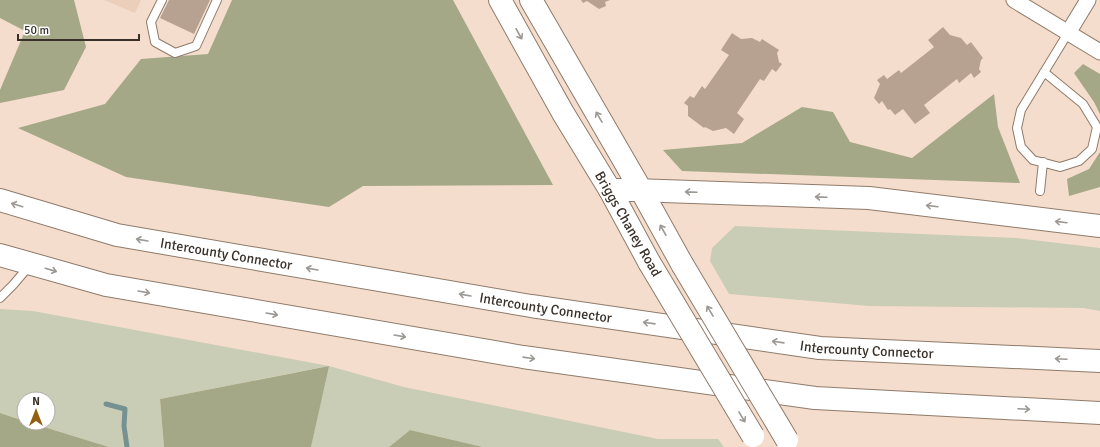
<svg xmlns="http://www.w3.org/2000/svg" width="1100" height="447" font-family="Signika,sans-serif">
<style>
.built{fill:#eccfba}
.green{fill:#cacdb5}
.forest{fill:#a4a887}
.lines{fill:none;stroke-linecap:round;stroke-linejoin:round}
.stream{stroke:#769192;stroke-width:5}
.building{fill:#b7a191}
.service-casing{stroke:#8f7b6b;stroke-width:10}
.minor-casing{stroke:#8f7b6b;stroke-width:17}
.secondary-casing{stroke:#8f7b6b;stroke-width:24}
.motorway-casing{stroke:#8f7b6b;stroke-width:24}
.service{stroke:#fff;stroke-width:8}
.minor{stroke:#fff;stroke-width:15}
.secondary{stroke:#fff;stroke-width:22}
.motorway{stroke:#fff;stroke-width:22}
.secondary-bridge-casing{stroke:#8f7b6b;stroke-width:24;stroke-linecap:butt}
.secondary-bridge{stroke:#fff;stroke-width:22}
.oneway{stroke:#9c9894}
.labels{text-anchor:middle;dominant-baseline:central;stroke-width:3;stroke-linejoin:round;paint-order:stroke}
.street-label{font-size:14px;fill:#393029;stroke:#fff}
</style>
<rect width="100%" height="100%" fill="#f4ddcc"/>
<path class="built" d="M104,0H141L135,13Z"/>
<path class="green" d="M735,226L1016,238L1100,248V311L1083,308L869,306L729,294L710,261L712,248Z
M0,309L33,311L329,366L404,387L658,439H718L724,447H483L410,430L389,447H311L328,366L160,399L164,447H109L31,423H48V399H24V421L0,413Z"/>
<path class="forest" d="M0,0H74L86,47L64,90L0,103V90L25,31L0,18Z
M232,0H453L553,185L363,186L329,207L126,177L18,128L105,104L141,59L208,54Z
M1083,64L1100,74V114L1094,102L1074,73Z
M994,94L998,127L1020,183L682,171L663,150L742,143L802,107L833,112L850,142L912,158Z
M1100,152V187L1069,196L1067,179L1089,169Z
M329,366L311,447H164L160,399Z
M0,413L24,421V423H31L109,447H0Z
M410,430L483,447H389Z"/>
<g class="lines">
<path class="stream" d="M106,404L125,409L124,426L127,447"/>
</g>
<path class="building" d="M169,0H210L194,34L160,18Z
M581,0H610L605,2L606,6L599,9L587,1L583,3Z
M943,27L950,35L961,38L967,45L971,42L983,58L981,60L979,69L981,72L974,78L971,73L959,83L957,79L924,105L930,113L915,124L903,109L895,115L890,109L888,110L882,101L879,104L874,98L880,84L877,80L884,75L887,79L899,70L901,73L934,47L928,40Z
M732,33L741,39L752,38L760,42L762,39L779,50L777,53L779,62L782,64L776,72L772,69L764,81L760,79L737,113L744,119L734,134L726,128L713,131L705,127L704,128L688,116V106L684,103L690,96L694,98L702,86L705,89L729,55L721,50Z"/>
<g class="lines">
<g class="service-casing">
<path id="service" d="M162,0L151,22L155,42L175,53L196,46L217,0
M1044,72L1083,104L1097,127L1092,149L1079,161L1060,167L1033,160L1021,147L1017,128L1021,110L1068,33
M1040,191L1043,162
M0,298L13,285L30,265"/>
</g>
<g class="minor-casing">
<path id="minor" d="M1014,0L1100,52
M1068,33L1088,0"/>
</g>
<g class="secondary-casing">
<path id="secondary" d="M500,0L563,113L610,190L649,262
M531,0L641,190L682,264"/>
</g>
<g class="motorway-casing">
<g id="motorway">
<path d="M610,190H634L869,198L1100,226"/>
<path id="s1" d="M0,200L117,235L531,306L820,348L1100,361"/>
<path d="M0,255L106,285L523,357L815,398L1100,413"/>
</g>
</g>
<use href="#service" class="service"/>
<use href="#minor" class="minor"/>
<use href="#secondary" class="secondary"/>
<use href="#motorway" class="motorway"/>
<g class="secondary-bridge-casing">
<path id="secondary-bridge" d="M649,262L753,436
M682,264L787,440"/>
</g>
<use href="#secondary-bridge" class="secondary-bridge"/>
</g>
<defs><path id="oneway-shaft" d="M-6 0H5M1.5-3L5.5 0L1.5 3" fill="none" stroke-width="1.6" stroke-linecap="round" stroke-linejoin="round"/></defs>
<g class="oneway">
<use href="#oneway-shaft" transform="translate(519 34) rotate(61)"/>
<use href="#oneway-shaft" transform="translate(599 117) rotate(-120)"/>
<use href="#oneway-shaft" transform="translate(691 192) rotate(-178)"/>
<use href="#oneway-shaft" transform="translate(821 197) rotate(-178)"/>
<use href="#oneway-shaft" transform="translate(17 205) rotate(-163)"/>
<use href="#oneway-shaft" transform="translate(932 206) rotate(-173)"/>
<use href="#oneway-shaft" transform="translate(1061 222) rotate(-173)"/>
<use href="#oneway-shaft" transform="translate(663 230) rotate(-119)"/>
<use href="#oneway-shaft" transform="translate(142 240) rotate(-170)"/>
<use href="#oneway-shaft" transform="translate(312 269) rotate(-170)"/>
<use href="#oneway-shaft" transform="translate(51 270) rotate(16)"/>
<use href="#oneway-shaft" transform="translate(144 292) rotate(10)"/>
<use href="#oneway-shaft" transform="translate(465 295) rotate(-170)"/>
<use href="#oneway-shaft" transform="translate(710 311) rotate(-121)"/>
<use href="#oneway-shaft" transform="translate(272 314) rotate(10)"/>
<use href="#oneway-shaft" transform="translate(649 323) rotate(-172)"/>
<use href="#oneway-shaft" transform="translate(400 336) rotate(10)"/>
<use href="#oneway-shaft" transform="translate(778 342) rotate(-172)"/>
<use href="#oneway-shaft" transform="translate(529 358) rotate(8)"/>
<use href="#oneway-shaft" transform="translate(1061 359) rotate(-177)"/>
<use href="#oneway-shaft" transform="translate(1024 409) rotate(3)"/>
<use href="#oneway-shaft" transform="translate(742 417) rotate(59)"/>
</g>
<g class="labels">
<g class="street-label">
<text transform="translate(628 224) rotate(60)">Briggs Chaney Road</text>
<text stroke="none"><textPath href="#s1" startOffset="233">Intercounty Connector</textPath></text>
<text stroke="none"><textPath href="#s1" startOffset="557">Intercounty Connector</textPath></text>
<text stroke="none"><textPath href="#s1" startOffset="881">Intercounty Connector</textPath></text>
</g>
</g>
<g transform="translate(36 411)"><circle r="19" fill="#ffffff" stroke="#b0aca9"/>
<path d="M0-3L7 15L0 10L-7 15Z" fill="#926010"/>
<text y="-6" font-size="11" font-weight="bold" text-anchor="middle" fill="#393029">N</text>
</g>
<path d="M18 34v6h121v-6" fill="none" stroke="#393029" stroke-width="2"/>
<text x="24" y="34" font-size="12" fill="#393029" stroke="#ffffff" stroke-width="3" paint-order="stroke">50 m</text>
</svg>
